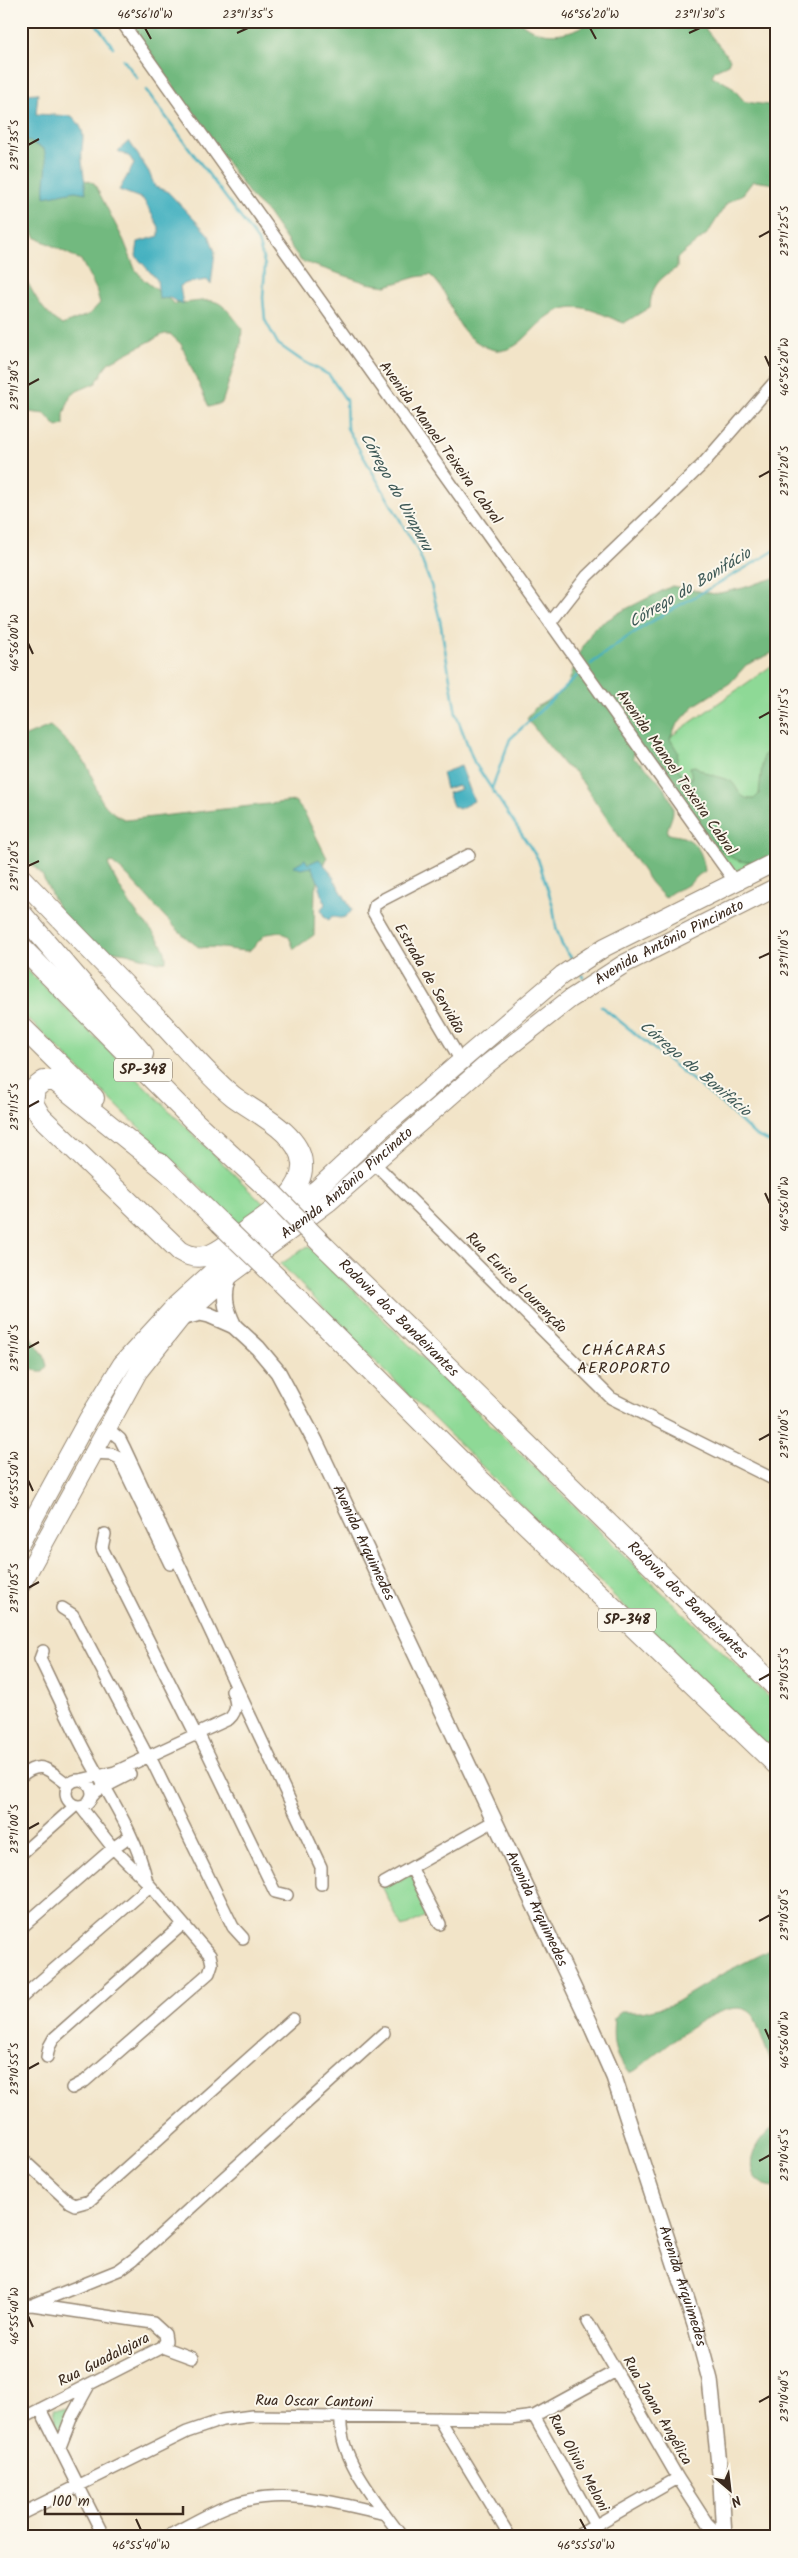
<svg xmlns="http://www.w3.org/2000/svg" width="798" height="2558" font-family="Kalam,sans-serif">
<style>
.green{fill:#8ed996;stroke:#64825a}
.forest{fill:#72b97f;stroke:#56724e}
.water{fill:#43b0c0;stroke:#3f6d6f}
.lines{fill:none;stroke-linecap:round;stroke-linejoin:round}
.stream{stroke:#43b0c0;stroke-width:2.5}
.minor-casing{stroke:#968773;stroke-width:14}
.secondary-casing{stroke:#968773;stroke-width:18}
.primary-casing{stroke:#968773;stroke-width:20}
.motorway-casing{stroke:#968773;stroke-width:22}
.minor{stroke:#fff;stroke-width:11}
.secondary{stroke:#fff;stroke-width:15}
.primary{stroke:#fff;stroke-width:18}
.motorway{stroke:#fff;stroke-width:20}
.motorway-bridge-casing{stroke:#968773;stroke-width:22;stroke-linecap:butt}
.motorway-bridge{stroke:#fff;stroke-width:20}
.ticks{fill:none;stroke:#3b2a1e;stroke-width:2}
.labels{text-anchor:middle;dominant-baseline:central;stroke-width:4;stroke-linejoin:round;paint-order:stroke}
.shield{fill:#fbf7ec;stroke:#75685c;stroke-width:1}
.shield-label{font-size:14px;font-weight:bold;fill:#3b2a1e}
.street-label{font-size:15px;fill:#3b2a1e;stroke:#fbf7ec}
.water-label{font-size:16px;font-style:italic;fill:#3e5957;stroke:#fbf7ec}
.neighbourhood-label{font-size:16px;letter-spacing:1px;fill:#3b2a1e;stroke:#fbf7ec}
.neatline{fill:none;stroke:#3b2a1e;stroke-width:2}
.ticks-label{font-size:12px;text-anchor:middle;fill:#3b2a1e}
</style>
<rect width="100%" height="100%" fill="#fbf7ec"/>
<filter id="ink" filterUnits="userSpaceOnUse"><feTurbulence type="fractalNoise" baseFrequency=".02" numOctaves="2"/><feDisplacementMap in="SourceGraphic" scale="10" xChannelSelector="R" yChannelSelector="G"/><feConvolveMatrix kernelMatrix="1 2 1 2 8 2 1 2 1" color-interpolation-filters="sRGB"/></filter>
<filter id="wash" filterUnits="userSpaceOnUse"><feTurbulence type="fractalNoise" baseFrequency=".0096" numOctaves="4" result="noise"/><feDisplacementMap in="SourceGraphic" scale="20" xChannelSelector="R" yChannelSelector="G"/><feGaussianBlur stdDeviation="1.12" result="paint"/><feColorMatrix in="noise" values="0 0 0 0 0 0 0 0 0 0 0 0 0 0 0 0 0 1.4 0 .05"/><feComposite in="paint" operator="in"/></filter>
<g filter="url(#wash)">
<rect width="100%" height="100%" fill="#f2e4c8"/>
<path class="green" d="M777,662V857L743,874L733,873L647,753Z
M21,964L265,1205L239,1225L21,1012Z
M308,1246L777,1705V1756L380,1366L281,1264Z
M412,1869L433,1912L402,1928L382,1886Z
M74,2408L64,2430L56,2426L53,2409Z"/>
<path class="forest" d="M127,21H519C540,40 570,36 592,21H699L730,59L728,64L715,70L712,76L731,86L745,102L777,106L775,184L753,181L743,194L727,203L708,233L677,258V268C659,278 651,287 650,307L624,323C606,317 584,302 563,309C527,320 519,372 474,340C450,323 453,295 430,275L416,277L386,286L367,283L301,261L266,211L253,199Z
M21,128L79,178L94,183L124,241L135,269L144,280L175,304C217,300 215,293 242,328L241,344L222,403L209,407L181,344L170,334H164L108,363L96,383L77,391L70,397L64,414V425L57,427L45,414L21,411V270C33,292 41,312 62,325L90,314L100,303L96,289L81,260L35,237L23,207L28,192L21,177Z
M777,577V651L746,665L730,683L695,705L676,726L670,739L678,752L676,766L684,778L692,779L690,767L695,766L706,773L731,781C740,790 739,800 754,799L759,794L763,756L767,752L777,751V857C752,865 738,865 718,848L642,752L634,753L633,758C646,765 673,794 673,810C673,818 668,824 667,833C673,836 678,835 683,837C699,843 703,856 705,871C697,875 693,882 686,886C677,890 672,891 665,898L651,883L576,773L564,765L527,719L536,707L561,693L569,682L578,655L594,628L622,611L672,586L715,594L743,588Z
M50,726C60,735 72,746 80,756C102,782 89,803 126,820L295,801L305,814L327,858L315,888L314,935L294,949L289,937L281,932L266,934L249,951C233,951 216,945 200,948C165,925 145,887 111,862L108,864C115,881 127,900 138,915C148,928 167,943 166,961L159,962L127,953L104,950L65,923L41,873L21,856V738Z
M21,1324L44,1355L47,1366L43,1371H37L21,1362Z
M777,1946V2079L754,2016C731,1985 657,2054 636,2070L630,2073C613,2059 612,2039 614,2018L621,2012H642L671,2005L724,1973Z
M777,2124V2187C754,2187 745,2168 756,2148C761,2138 769,2131 777,2124Z"/>
<path class="water" d="M38,93L36,114L72,116C90,134 80,140 82,161C83,171 85,182 86,193L75,191L45,197C43,176 50,172 44,149L21,137L22,94Z
M129,141L149,172L155,187L167,191L209,235L215,252L211,285L207,280L187,283L180,286L183,305L170,298L159,299L157,280L136,256L138,242L159,236V227L143,199L119,190L134,164L130,157L118,151Z
M461,766L474,801L459,809L453,806L448,793L461,789L458,785L446,789L442,773Z
M305,859L308,864L319,859L329,870L352,910C347,918 341,920 332,916L329,920L324,917L321,909L325,904C321,892 318,877 311,867L301,869L293,866Z"/>
<g class="lines">
<path class="stream" d="M94,21L113,47
M123,59L137,78
M146,90L258,241L265,266L263,298L265,320L278,344L301,360L329,375L346,400L347,428L419,553L431,585L440,620L456,714L474,762L538,859L553,906L556,927L562,945L572,959
M591,664C647,618 715,588 777,549
M492,788L510,739L578,675
M582,975L583,977
M601,1006L721,1103L756,1136L777,1145"/>
</g>
</g>
<g filter="url(#ink)">
<g class="lines">
<g class="minor-casing">
<path id="minor" d="M121,21L735,882
M550,623L587,576L702,465L777,379
M461,1061L373,912L375,905L384,899L469,855
M375,1164L611,1398L777,1481
M106,1427L120,1439L125,1449L321,1867V1884
M91,1453L111,1454L119,1458L170,1564
M105,1534L102,1548L196,1735L201,1739L275,1892L287,1895
M62,1608L73,1615L148,1757L153,1763L233,1927L243,1938
M43,1651L40,1659C59,1697 76,1738 98,1775C117,1808 139,1844 147,1882
M21,1776C43,1758 49,1772 69,1785
M80,1780L115,1772L229,1719C238,1711 237,1702 232,1691
M66 1793a13 13 0 1 1 26 0a13 13 0 1 1-26 0Z
M90,1799L97,1791L130,1774
M21,1854L75,1806
M412,1869L440,1924
M384,1883L494,1821
M21,1928L113,1848L130,1836
M21,1998L150,1886
M47,2057L49,2047L54,2038L183,1924
M72,2088L85,2081L209,1973L212,1964L210,1955L147,1882L113,1848L80,1806
M21,2158L69,2202L75,2205L89,2201L293,2019
M32,2305L119,2270L134,2259L384,2033
M21,2306L32,2305L153,2323L165,2334L166,2341L162,2347L21,2419
M588,2322L678,2478L707,2523L721,2537
M162,2347L192,2358
M40,2409L104,2537
M534,2416L595,2525
M341,2418C338,2458 379,2505 402,2537
M438,2418L510,2537
M60,2447L72,2416L89,2385
M21,2514L187,2432L222,2420L252,2416L510,2419L534,2416L616,2371
M166,2537C186,2527 207,2514 228,2506C279,2486 335,2502 385,2514
M575,2537L678,2478"/>
</g>
<g class="secondary-casing">
<g id="secondary">
<path d="M230,1275C222,1294 225,1308 234,1326"/>
<path id="s1" d="M181,1318L200,1313L209,1315L234,1326L258,1348L278,1372L315,1441L591,2025L614,2077L697,2331L710,2380L721,2483L724,2537"/>
</g>
</g>
<g class="primary-casing">
<g id="primary">
<path d="M21,1542L88,1419L122,1364L176,1305L222,1263L318,1188L378,1132L562,975L605,947L777,861"/>
<path id="s2" d="M21,1585L138,1372L181,1318L207,1295L230,1275L329,1202L486,1065L570,999L624,964L777,887"/>
</g>
</g>
<g class="motorway-casing">
<g id="motorway">
<path d="M21,878C67,926 113,973 159,1020C183,1045 206,1074 233,1096C254,1112 300,1133 302,1163C305,1195 262,1218 240,1235C222,1249 204,1266 180,1251L41,1117L33,1103L35,1088L44,1081H55L168,1172"/>
<path d="M21,913L143,1054"/>
<path d="M21,947L194,1121L268,1189"/>
<path d="M21,1026L94,1098"/>
<path d="M159,1163L220,1223"/>
<path id="s3" d="M321,1243L777,1688"/>
<path d="M277,1278L476,1476L777,1765"/>
</g>
</g>
<use href="#minor" class="minor"/>
<use href="#secondary" class="secondary"/>
<use href="#primary" class="primary"/>
<use href="#motorway" class="motorway"/>
<g class="motorway-bridge-casing">
<path id="motorway-bridge" d="M268,1189L321,1243
M220,1223L277,1278"/>
</g>
<use href="#motorway-bridge" class="motorway-bridge"/>
</g>
</g>
<path class="ticks" d="M145,28L151,39M590,28L596,39M237,33L248,28M689,33L700,28M28,145L39,139M759,237L770,231M765,356L770,367M28,385L39,379M759,477L770,471M28,643L33,654M759,718L770,712M28,866L39,861M759,958L770,953M28,1107L39,1101M765,1193L770,1204M28,1348L39,1342M759,1440L770,1434M28,1480L33,1491M28,1588L39,1582M759,1680L770,1674M28,1829L39,1823M759,1921L770,1915M765,2029L770,2040M28,2069L39,2063M759,2161L770,2155M28,2316L33,2327M759,2402L770,2396M136,2519L141,2530M580,2519L586,2530"/>
<g class="labels">
<g class="shield">
<rect x="114" y="1058.5" width="58" height="23" rx="4"/>
<rect x="598" y="1608.5" width="58" height="23" rx="4"/>
</g>
<g class="shield-label">
<text x="143" y="1070">SP-348</text>
<text x="627" y="1620">SP-348</text>
</g>
<g class="street-label">
<text transform="translate(440 443) rotate(54)">Avenida Manoel Teixeira Cabral</text>
<text transform="translate(676 773) rotate(55)">Avenida Manoel Teixeira Cabral</text>
<text stroke="none"><textPath href="#s2" startOffset="930">Avenida Antônio Pincinato</textPath></text>
<text transform="translate(429 979) rotate(60)">Estrada de Servidão</text>
<text stroke="none"><textPath href="#s2" startOffset="526">Avenida Antônio Pincinato</textPath></text>
<text transform="translate(516 1283) rotate(45)">Rua Eurico Lourenção</text>
<text stroke="none"><textPath href="#s3" startOffset="108">Rodovia dos Bandeirantes</textPath></text>
<text stroke="none"><textPath href="#s1" startOffset="311">Avenida Arquimedes</textPath></text>
<text stroke="none"><textPath href="#s3" startOffset="512">Rodovia dos Bandeirantes</textPath></text>
<text stroke="none"><textPath href="#s1" startOffset="716">Avenida Arquimedes</textPath></text>
<text stroke="none"><textPath href="#s1" startOffset="1121">Avenida Arquimedes</textPath></text>
<text transform="translate(104 2360) rotate(-27)">Rua Guadalajara</text>
<text transform="translate(314 2402) rotate(1)">Rua Oscar Cantoni</text>
<text transform="translate(657 2411) rotate(60)">Rua Joana Angélica</text>
<text transform="translate(578 2463) rotate(61)">Rua Olivio Meloni</text>
</g>
<g class="water-label">
<text transform="translate(396 492) rotate(61)">Córrego do Uirapuru</text>
<text transform="translate(690 588) rotate(-31)">Córrego do Bonifácio</text>
<text transform="translate(695 1069) rotate(40)">Córrego do Bonifácio</text>
</g>
<g class="neighbourhood-label">
<text x="624" y="1350">CHÁCARAS<tspan x="624" dy="18">AEROPORTO</tspan></text>
</g>
</g>
<rect width="798" height="2558" fill="none" stroke="#fbf7ec" stroke-width="55"/>
<g transform="translate(730 2490) rotate(152)" stroke="#fbf7ec" stroke-width="4" paint-order="stroke">
<path d="M0-4L9 19L0 12L-9 19Z" fill="#3b2a1e"/>
<text y="-8" font-size="14" font-weight="bold" text-anchor="middle" fill="#3b2a1e">N</text>
</g>
<path d="M45 2506v8h138v-8" fill="none" stroke="#3b2a1e" stroke-width="2.5"/>
<text x="52" y="2506" font-size="15" fill="#3b2a1e" stroke="#fbf7ec" stroke-width="4" paint-order="stroke">100 m</text>
<rect x="28" y="28" width="742" height="2502" class="neatline"/>
<g class="ticks-label">
<text x="145" y="18">46°56'10"W</text>
<text x="248" y="18">23°11'35"S</text>
<text x="590" y="18">46°56'20"W</text>
<text x="700" y="18">23°11'30"S</text>
<text transform="translate(14 145) rotate(-90)" y="4">23°11'35"S</text>
<text transform="translate(784 231) rotate(-90)" y="4">23°11'25"S</text>
<text transform="translate(784 367) rotate(-90)" y="4">46°56'20"W</text>
<text transform="translate(14 385) rotate(-90)" y="4">23°11'30"S</text>
<text transform="translate(784 471) rotate(-90)" y="4">23°11'20"S</text>
<text transform="translate(14 643) rotate(-90)" y="4">46°56'00"W</text>
<text transform="translate(784 712) rotate(-90)" y="4">23°11'15"S</text>
<text transform="translate(14 866) rotate(-90)" y="4">23°11'20"S</text>
<text transform="translate(784 953) rotate(-90)" y="4">23°11'10"S</text>
<text transform="translate(14 1107) rotate(-90)" y="4">23°11'15"S</text>
<text transform="translate(784 1204) rotate(-90)" y="4">46°56'10"W</text>
<text transform="translate(14 1348) rotate(-90)" y="4">23°11'10"S</text>
<text transform="translate(784 1434) rotate(-90)" y="4">23°11'00"S</text>
<text transform="translate(14 1480) rotate(-90)" y="4">46°55'50"W</text>
<text transform="translate(14 1588) rotate(-90)" y="4">23°11'05"S</text>
<text transform="translate(784 1674) rotate(-90)" y="4">23°10'55"S</text>
<text transform="translate(14 1829) rotate(-90)" y="4">23°11'00"S</text>
<text transform="translate(784 1915) rotate(-90)" y="4">23°10'50"S</text>
<text transform="translate(784 2040) rotate(-90)" y="4">46°56'00"W</text>
<text transform="translate(14 2069) rotate(-90)" y="4">23°10'55"S</text>
<text transform="translate(784 2155) rotate(-90)" y="4">23°10'45"S</text>
<text transform="translate(14 2316) rotate(-90)" y="4">46°55'40"W</text>
<text transform="translate(784 2396) rotate(-90)" y="4">23°10'40"S</text>
<text x="141" y="2549">46°55'40"W</text>
<text x="586" y="2549">46°55'50"W</text>
</g>
</svg>
